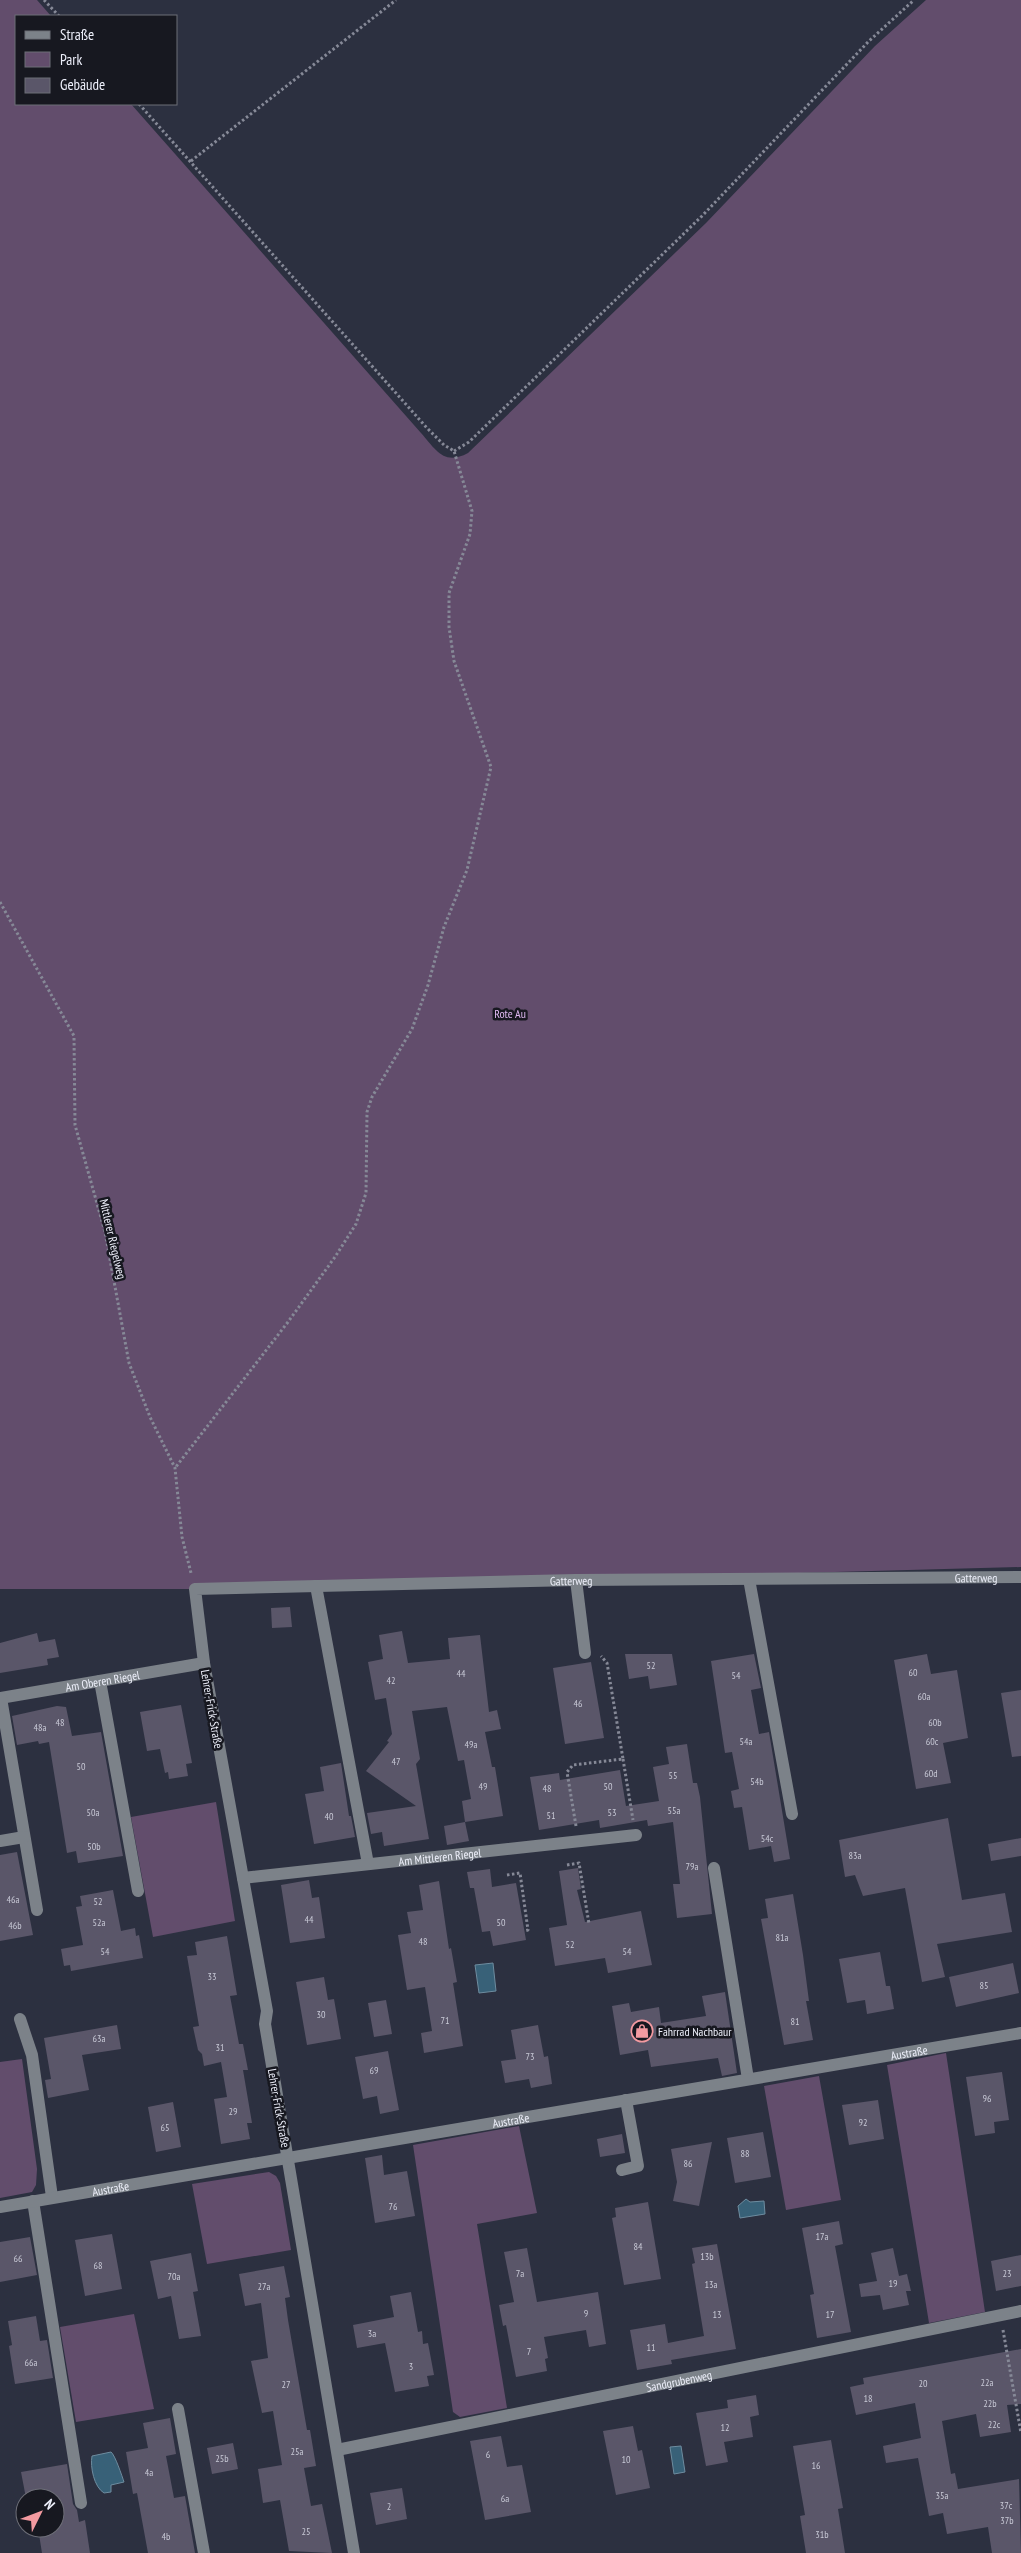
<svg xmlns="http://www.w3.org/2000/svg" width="1021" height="2553" font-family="'PT Sans Narrow',sans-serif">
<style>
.green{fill:#624d6c}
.water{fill:#386178;stroke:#6e8c9f}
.building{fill:#5a5669}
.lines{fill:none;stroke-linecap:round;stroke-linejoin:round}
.path{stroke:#868997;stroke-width:3;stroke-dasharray:2.5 2.5;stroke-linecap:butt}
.minor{stroke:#7c8289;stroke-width:12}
.labels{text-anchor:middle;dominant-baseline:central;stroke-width:5;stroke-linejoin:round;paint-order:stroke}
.number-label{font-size:10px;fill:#c8c9d6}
.park-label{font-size:12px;fill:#dfb8f1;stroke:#171820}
.street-label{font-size:12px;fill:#edeffa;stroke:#171820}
.poi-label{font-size:12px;fill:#edeffa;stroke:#171820;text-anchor:start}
</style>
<rect width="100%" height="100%" fill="#2c3040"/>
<path class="green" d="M0,0H37L51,16H16V104H131L421,433C436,450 444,466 468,453L706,223L875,46L926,0H1021V1567L195,1589H0Z
M216,1802L235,1921L153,1937L131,1817Z
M946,2053L985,2312L929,2323L887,2065Z
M22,2059L37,2169L36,2185L32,2192L0,2198V2062Z
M819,2076L841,2200L786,2210L764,2086Z
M519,2126L537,2213L477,2224L507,2408L460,2417L453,2412L413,2145Z
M269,2172L276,2176L280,2183L291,2250L207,2264L192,2184Z
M134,2314L154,2409L76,2422L60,2327Z"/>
<path class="water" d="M493,1963L496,1991L479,1993L475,1965Z
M746,2199L750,2202L764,2201L765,2214L740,2218L738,2206Z
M681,2446L685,2472L674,2474L670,2447Z
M111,2452C115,2455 122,2476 124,2482L111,2485V2492L104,2493C94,2487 90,2467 92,2456Z"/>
<path class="building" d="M290,1607L292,1627L272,1628L271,1608Z
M402,1631L408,1663L450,1659L448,1638L480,1635L489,1712L497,1710L501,1729L485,1732L492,1767H495L503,1816L465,1822L462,1801L471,1799L464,1760L458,1761L447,1707L412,1711L420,1759L416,1764L429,1839L384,1846L382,1832L371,1834L367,1813L416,1806L366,1771L389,1742L387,1741L392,1734L386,1698L375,1700L368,1662L383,1659L379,1635Z
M37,1633L39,1642L55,1639L59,1657L47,1659L48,1665L0,1673V1643Z
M625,1654H672L677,1685L650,1689L648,1676L629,1679Z
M754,1654L761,1688L751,1690L759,1734L769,1732L790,1859L774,1862L771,1846L749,1850L742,1807L734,1808L731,1791L739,1789L732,1752L725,1753L711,1661Z
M927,1654L931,1674L957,1670L968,1738L943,1743L951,1783L916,1789L894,1660Z
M591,1662L604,1738L565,1744L553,1668Z
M1021,1690V1756L1012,1757L1001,1693Z
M181,1705L192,1763L186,1764L188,1776L169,1779L168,1772L165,1773L160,1749L147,1751L140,1712Z
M57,1706L66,1707L72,1736L101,1732L123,1856L78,1863L76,1851L67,1853L49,1742L39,1744L38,1741L17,1745L12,1716Z
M687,1744L693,1783H697L700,1797L712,1914L677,1918L673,1884H680L673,1822L648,1826L647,1820L600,1828L599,1820L539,1830L530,1777L559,1773L560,1780L620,1770L626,1806L659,1801L653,1767L669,1764L666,1747Z
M341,1763L349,1816H351L355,1837L314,1844L305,1794L324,1791L320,1767Z
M948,1818L962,1900L1005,1893L1012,1932L937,1944L945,1977L922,1982L905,1888L863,1896L855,1875L845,1877L839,1840Z
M465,1822L469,1841L447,1845L444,1826Z
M1021,1838V1856L991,1861L988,1844Z
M17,1852L33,1935L0,1941V1855Z
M578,1868L581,1889L577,1890L585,1922L641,1911L652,1965L608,1973L605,1958L555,1966L549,1928L567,1925L559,1871Z
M490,1869L492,1887L516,1883L526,1940L493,1946L490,1931L482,1932L474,1888H470L467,1872Z
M309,1880L312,1898L319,1897L325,1938L290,1943L281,1885Z
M439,1881L449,1949L451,1948L457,1982L453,1983L463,2046L424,2053L421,2033L432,2031L425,1987L407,1990L398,1935L411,1933L407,1912L423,1910L419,1885Z
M113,1890L121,1931L135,1928L136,1936L139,1935L143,1958L71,1971L70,1965L64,1966L61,1949L83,1945L76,1907L82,1906L80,1896Z
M793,1894L803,1955L809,2001H806L813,2040L784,2045L761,1919L768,1918L765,1899Z
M227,1936L237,1995L230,1996L239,2044H243L248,2070H243L252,2123H247L250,2139L221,2144L214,2099L227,2097L221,2062L204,2066L202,2054L198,2050L193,2027L199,2026L187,1956L197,1955L195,1942Z
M880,1952L886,1986H890L894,2009L867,2014L865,2000L847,2003L839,1959Z
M1013,1963L1019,1993L956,2007L949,1977Z
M324,1977L328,2000L334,1999L341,2039L307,2045L296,1982Z
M725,1992L737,2073L722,2076L718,2058L651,2067L648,2050L620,2055L612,2006L629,2003L631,2012L659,2007L661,2023L706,2016L702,1996Z
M386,2000L392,2034L374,2037L368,2003Z
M117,2025L121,2049L82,2055L89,2090L48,2098L45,2080L51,2079L44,2038Z
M538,2025L544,2057L548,2056L552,2084L531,2088L529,2079L505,2083L501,2061L516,2059L511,2030Z
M388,2051L399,2110L380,2114L377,2096L363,2099L355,2057Z
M1002,2072L1009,2120L994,2122L995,2133L975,2136L966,2077Z
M878,2100L884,2139L849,2145L842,2105Z
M173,2102L181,2147L156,2152L148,2107Z
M763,2132L771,2177L735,2183L727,2138Z
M622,2134L625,2153L600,2157L597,2139Z
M712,2142L699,2206L673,2201L677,2182L671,2149Z
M382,2155L384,2175L407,2171L415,2216L375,2223L365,2158Z
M648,2202L661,2279L624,2285L612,2218L616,2217L615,2208Z
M839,2221L843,2244L835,2246L851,2332L817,2338L810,2295L814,2294L802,2228Z
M112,2234L122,2289L85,2296L75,2240Z
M30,2237L37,2275L0,2282V2242Z
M717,2244L736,2349L671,2360L672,2364L637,2370L630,2330L665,2324L668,2343L704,2336L692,2264L695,2263L692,2248Z
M527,2248L537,2302L598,2292L606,2344L589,2347L586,2330L544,2337L548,2358L545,2359L547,2371L516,2377L506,2325L503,2326L499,2305L514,2302L504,2252Z
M893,2248L899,2276L907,2274L911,2291H906L909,2305L883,2310L880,2295L861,2297L859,2284L877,2281L871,2253Z
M191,2253L198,2291L193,2292L201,2336L179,2339L171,2296L158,2299L150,2261Z
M1021,2255V2286L996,2291L991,2261Z
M284,2266L290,2297L285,2298L288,2320L307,2430H310L316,2466L304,2468L311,2506L322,2504L332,2553L289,2551L280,2500L263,2503L261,2489L258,2469L282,2465L273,2411L262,2413L251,2361L268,2358L261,2303L245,2306L239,2274Z
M411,2292L418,2332L422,2331L423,2344L428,2343L434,2375L427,2376L429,2386L395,2392L385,2343L357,2348L353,2325L394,2317L390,2296Z
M36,2316L40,2341L47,2340L53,2378L15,2384L9,2346L12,2345L8,2321Z
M1021,2349V2404L1007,2405L1011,2432L980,2437L976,2414L942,2421L951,2474L955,2473L958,2489L1019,2479L1021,2553H992L988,2527L947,2534L943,2513L929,2516L918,2458L886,2463L883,2446L921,2438L915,2403L856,2415L850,2387L864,2384L863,2378Z
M756,2395L759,2415L750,2417L753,2437L724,2442L728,2462L706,2466L696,2413L728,2408L727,2400Z
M170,2418L176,2454L166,2456L174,2498L185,2496L195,2553H148L137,2493L133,2494L126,2452L148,2448L143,2423Z
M633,2426L638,2451L642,2450L650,2488L616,2495L603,2431Z
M501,2436L507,2467L522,2465L531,2512L485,2520L470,2441Z
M831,2440L843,2508L838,2509L845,2553H806L800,2516L805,2515L793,2446Z
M233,2443L238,2469L212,2474L207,2448Z
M67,2464L73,2504L77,2510L79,2522L85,2520L90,2553H42L38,2528H55V2498H26L21,2472Z
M402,2488L407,2519L376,2525L370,2493Z"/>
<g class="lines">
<path class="path" d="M44,0L59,16
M139,104L427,428L444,445L454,451L472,511L470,534L449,593V627L454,661L491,767L467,870L444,927L428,985L412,1029L372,1097L367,1112L366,1193L356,1224L335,1257L288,1322L175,1468
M191,161L396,0
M454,451L469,442L702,216L869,41L914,0
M0,902L74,1036L75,1125L105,1232L129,1363L150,1417L175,1468L182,1537L191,1573
M623,1759L633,1820
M576,1826L567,1772L573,1765L623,1759L607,1663L601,1656
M567,1865L579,1863L589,1924
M507,1875L520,1873L528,1930L524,1931
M1003,2330L1021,2433"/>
<g class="minor">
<path d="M749,1579L792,1814"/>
<path d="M576,1580L585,1653"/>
<path d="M316,1586L368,1864"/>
<path d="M100,1681L138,1891"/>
<path id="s1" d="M0,1698L204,1663"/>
<path d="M1,1698L37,1910"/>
<path d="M0,1841L24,1837"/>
<path d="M714,1868L748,2079"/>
<path id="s2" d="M243,1878L636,1835"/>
<path d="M20,2019L32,2055L52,2197"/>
<path d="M622,2170L638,2166L626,2100"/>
<path d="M33,2201L81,2503"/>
<path id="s3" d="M0,2207L1021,2033"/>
<path d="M178,2409L204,2553"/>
<path id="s4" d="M337,2450L1021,2311"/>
<path id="s5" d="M354,2553L265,2024L267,2011L204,1663L195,1589L576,1580L1021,1577"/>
</g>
</g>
<defs>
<g id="shop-ring" transform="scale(1.125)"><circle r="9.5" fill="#171820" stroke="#f49aa0" stroke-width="1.5"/><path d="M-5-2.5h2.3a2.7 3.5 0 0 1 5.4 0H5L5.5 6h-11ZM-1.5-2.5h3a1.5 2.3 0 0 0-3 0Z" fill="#f49aa0"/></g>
</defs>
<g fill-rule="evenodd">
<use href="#shop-ring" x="642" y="2031"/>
</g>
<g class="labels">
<g class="number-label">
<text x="651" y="1665">52</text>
<text x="913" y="1672">60</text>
<text x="461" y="1673">44</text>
<text x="736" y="1675">54</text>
<text x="391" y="1680">42</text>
<text x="924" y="1696">60a</text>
<text x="578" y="1703">46</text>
<text x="60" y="1722">48</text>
<text x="935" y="1722">60b</text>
<text x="40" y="1727">48a</text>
<text x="746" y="1741">54a</text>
<text x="932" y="1741">60c</text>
<text x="471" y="1744">49a</text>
<text x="396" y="1761">47</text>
<text x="81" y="1766">50</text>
<text x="931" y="1773">60d</text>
<text x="673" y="1775">55</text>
<text x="757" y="1781">54b</text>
<text x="483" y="1786">49</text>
<text x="608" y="1786">50</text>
<text x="547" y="1788">48</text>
<text x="674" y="1810">55a</text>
<text x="93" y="1812">50a</text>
<text x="612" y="1812">53</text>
<text x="551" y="1815">51</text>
<text x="329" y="1816">40</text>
<text x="767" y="1838">54c</text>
<text x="94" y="1846">50b</text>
<text x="855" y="1855">83a</text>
<text x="692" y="1866">79a</text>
<text x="13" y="1899">46a</text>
<text x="98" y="1901">52</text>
<text x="309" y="1919">44</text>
<text x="99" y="1922">52a</text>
<text x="501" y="1922">50</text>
<text x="15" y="1925">46b</text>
<text x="782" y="1937">81a</text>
<text x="423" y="1941">48</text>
<text x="570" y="1944">52</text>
<text x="105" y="1951">54</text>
<text x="627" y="1951">54</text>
<text x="212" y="1976">33</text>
<text x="984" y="1985">85</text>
<text x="321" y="2014">30</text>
<text x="445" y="2020">71</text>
<text x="795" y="2021">81</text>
<text x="99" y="2038">63a</text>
<text x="220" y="2047">31</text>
<text x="530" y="2056">73</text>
<text x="374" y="2070">69</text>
<text x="987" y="2098">96</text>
<text x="233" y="2111">29</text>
<text x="863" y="2122">92</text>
<text x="165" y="2127">65</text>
<text x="745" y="2153">88</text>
<text x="688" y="2163">86</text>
<text x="393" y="2206">76</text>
<text x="822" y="2236">17a</text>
<text x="638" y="2246">84</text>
<text x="707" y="2256">13b</text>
<text x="18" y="2258">66</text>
<text x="98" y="2265">68</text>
<text x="520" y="2273">7a</text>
<text x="1007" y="2273">23</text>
<text x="174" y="2276">70a</text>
<text x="893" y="2283">19</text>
<text x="711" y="2284">13a</text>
<text x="264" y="2286">27a</text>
<text x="586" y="2313">9</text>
<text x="717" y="2314">13</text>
<text x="830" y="2314">17</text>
<text x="372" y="2333">3a</text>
<text x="651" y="2347">11</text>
<text x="529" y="2351">7</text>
<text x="31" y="2362">66a</text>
<text x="411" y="2366">3</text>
<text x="987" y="2382">22a</text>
<text x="923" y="2383">20</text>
<text x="286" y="2384">27</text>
<text x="868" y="2398">18</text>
<text x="990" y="2403">22b</text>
<text x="994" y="2424">22c</text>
<text x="725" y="2427">12</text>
<text x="297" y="2451">25a</text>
<text x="488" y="2454">6</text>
<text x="222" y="2458">25b</text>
<text x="626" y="2459">10</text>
<text x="816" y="2465">16</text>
<text x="149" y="2472">4a</text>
<text x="942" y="2495">35a</text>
<text x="505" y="2498">6a</text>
<text x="1006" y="2505">37c</text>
<text x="389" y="2506">2</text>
<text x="1007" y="2520">37b</text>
<text x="306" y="2531">25</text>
<text x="822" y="2534">31b</text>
<text x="166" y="2536">4b</text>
</g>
<g class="park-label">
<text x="510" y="1013">Rote Au</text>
</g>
<g class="street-label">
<text transform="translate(113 1239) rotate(77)">Mittlerer Riegelweg</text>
<text stroke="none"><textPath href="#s5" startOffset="1759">Gatterweg</textPath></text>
<text stroke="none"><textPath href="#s5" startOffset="1354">Gatterweg</textPath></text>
<text stroke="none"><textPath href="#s1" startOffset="104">Am Oberen Riegel</textPath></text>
<text transform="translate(212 1709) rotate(80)">Lehrer-Frick-Straße</text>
<text stroke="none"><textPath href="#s2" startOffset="198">Am Mittleren Riegel</textPath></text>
<text stroke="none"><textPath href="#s3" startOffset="922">Austraße</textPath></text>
<text transform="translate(279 2108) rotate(80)">Lehrer-Frick-Straße</text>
<text stroke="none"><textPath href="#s3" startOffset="518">Austraße</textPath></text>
<text stroke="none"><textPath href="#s3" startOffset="112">Austraße</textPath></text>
<text stroke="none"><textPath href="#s4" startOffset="349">Sandgrubenweg</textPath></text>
</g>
<g class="poi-label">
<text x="658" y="2031">Fahrrad Nachbaur</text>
</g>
</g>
<rect x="15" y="15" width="162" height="90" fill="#171820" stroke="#6d6e77"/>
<rect x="25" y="31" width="25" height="8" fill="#7c8289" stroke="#6d6e77"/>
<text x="60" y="40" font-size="15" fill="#edeffa">Straße</text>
<rect x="25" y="52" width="25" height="15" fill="#624d6c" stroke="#6d6e77"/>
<text x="60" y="65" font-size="15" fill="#edeffa">Park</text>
<rect x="25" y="78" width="25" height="15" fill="#5a5669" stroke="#6d6e77"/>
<text x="60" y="90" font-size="15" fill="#edeffa">Gebäude</text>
<g transform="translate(40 2513) rotate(48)"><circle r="24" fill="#171820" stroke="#6d6e77"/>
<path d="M0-4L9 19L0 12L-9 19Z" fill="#f49aa0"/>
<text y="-8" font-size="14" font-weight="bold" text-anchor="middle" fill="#edeffa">N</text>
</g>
</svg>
